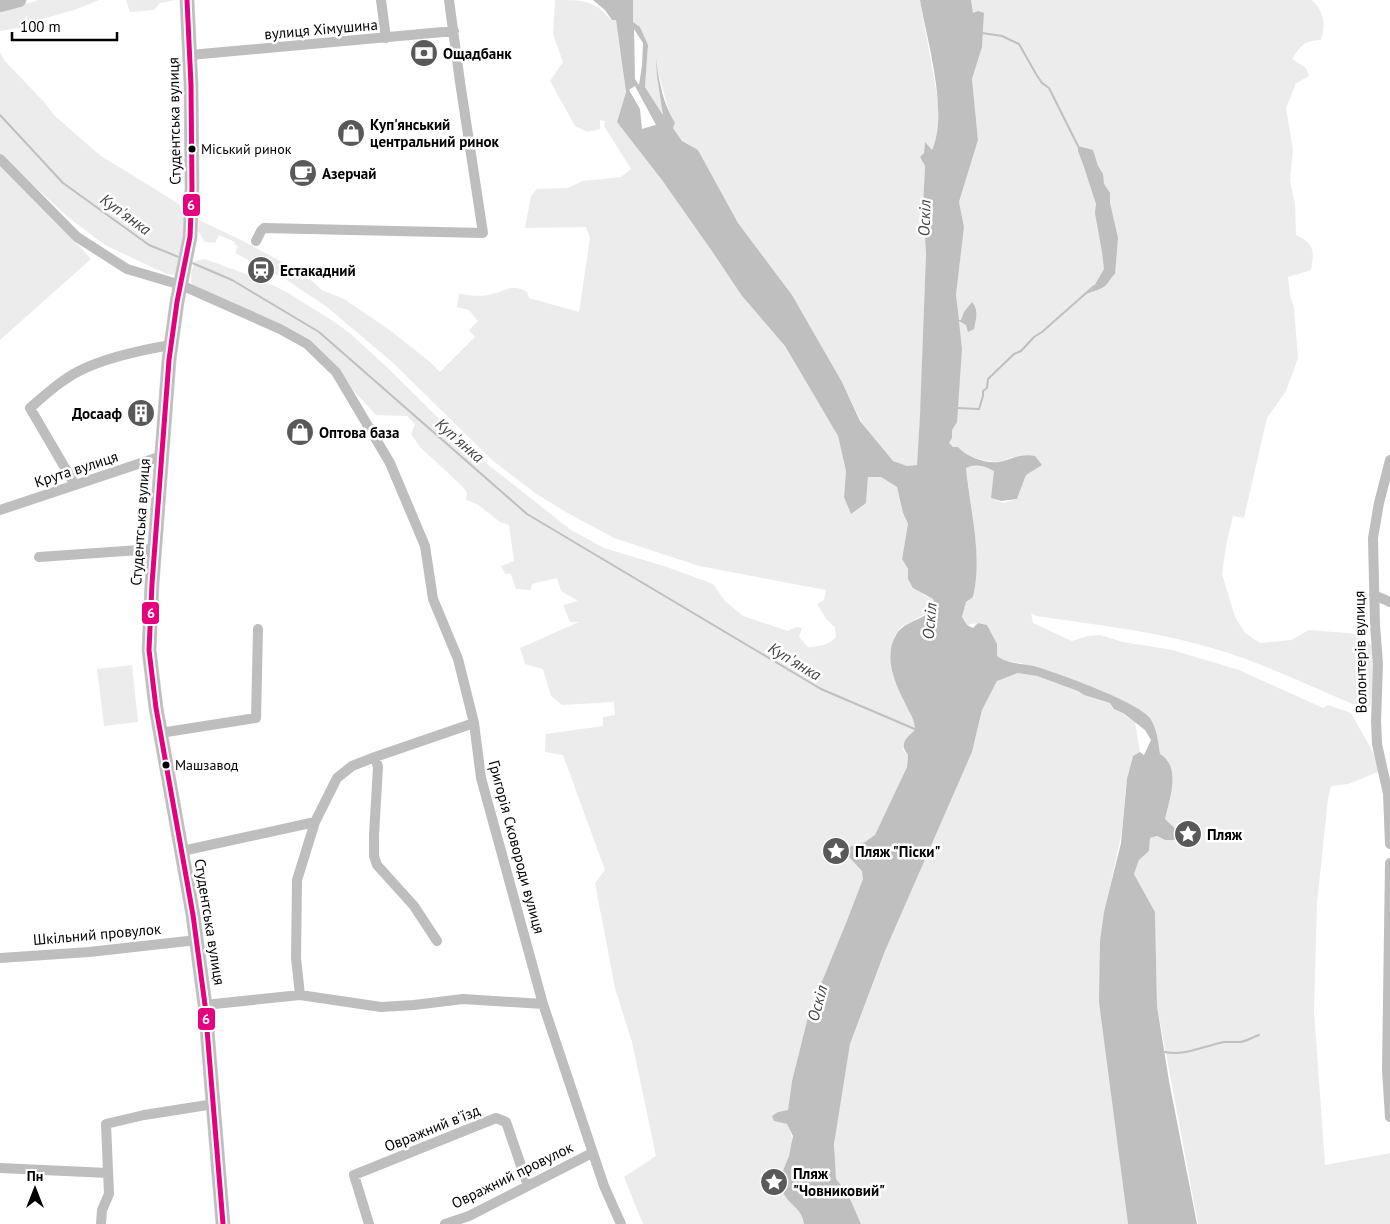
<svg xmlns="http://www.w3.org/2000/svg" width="1390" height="1224" font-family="'PT Sans',sans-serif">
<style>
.green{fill:#ececec}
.water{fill:#bfbfbf;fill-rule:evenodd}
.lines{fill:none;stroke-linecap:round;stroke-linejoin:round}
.stream{stroke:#bfbfbf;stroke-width:2}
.major-casing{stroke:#dbdbdb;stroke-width:15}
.minor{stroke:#bebebe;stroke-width:10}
.major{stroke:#bebebe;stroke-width:14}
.bus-1-casing{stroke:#fff;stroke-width:9}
.bus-1{stroke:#e5007d;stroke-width:5}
.bus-dot{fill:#000;stroke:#fff;stroke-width:2}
.labels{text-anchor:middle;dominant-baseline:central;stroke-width:5;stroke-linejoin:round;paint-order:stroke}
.bus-label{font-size:14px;fill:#000;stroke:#fff;text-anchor:start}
.street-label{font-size:15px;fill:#000;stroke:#fff}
.poi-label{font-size:15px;font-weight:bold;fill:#000;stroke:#fff;text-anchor:start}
.water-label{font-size:16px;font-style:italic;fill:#444;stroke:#fff}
.line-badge{stroke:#fff;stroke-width:2}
.badge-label{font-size:14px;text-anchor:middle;font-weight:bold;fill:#fff}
</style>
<rect width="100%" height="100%" fill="#fff"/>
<path class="green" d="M39,0H99L74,10L42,19V24L0,31V11Z
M126,0H176L160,3L154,10L130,12Z
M555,0C583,0 595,0 611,20L616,19L626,92L617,122L655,166L659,176L698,227L742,296L785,346L838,436L846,471L844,497L866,502L868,477H881L897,487L903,513L908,525L902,559L908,569V579L924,595L933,599L935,605L931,611L901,627L895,636L890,653L893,675L916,720L914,731L908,737L903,750L908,755L907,767L876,836L865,842L851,846L849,857L863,871V879L846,923L811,1008L792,1081L788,1110L778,1112L774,1121L787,1124C795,1139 793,1148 786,1164C784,1168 782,1171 782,1175C784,1193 801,1207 804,1224H643L624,1177L656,1156L632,1042L615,988L595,883L605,870L563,755L545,752L546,734L603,726V717L615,715L614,702L562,705L551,696L543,669L525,664L520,648L579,622H570L563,605L578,601L561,591L557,578L532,584L531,590L516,589L511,574H505L501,566L514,561L509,525L500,522L477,504L466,500L467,492L462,486L420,447L411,434L415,424L407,416L376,415L336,372L307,344L192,290L191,273L195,261L205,259L257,278L285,291L336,323L352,335L391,371L472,452L571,530L604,548L667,567L713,584L725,601L743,616L788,631L796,627L802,628L799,637L808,647C820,646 827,646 836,637L835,627L827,620L817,604L824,600L826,590L699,566L614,538L564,511L535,493L492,460L392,362L327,307L285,279L235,253L238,246L234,244L235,242L219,235L215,243L211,242L210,243L204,241L198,231L199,220L241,240L304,274L322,290L344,299L391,331L430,362L440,372L475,337L469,330L478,321L469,310L457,307L459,294C469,295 479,297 488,295C505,293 510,282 527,292L529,298L579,312L590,238L586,227L525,228L531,196L537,189L568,188L583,181L621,177L631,169L604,126L605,121L600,120V129L587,132L575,126L550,81L563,62L553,34Z
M633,0H920L939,106L937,139L932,150L925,142L924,153L920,157L925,166L923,207L926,250L921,400L917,465L907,466L893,462L862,423L842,382L792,295L738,223L698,150L682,141L673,128L675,123L670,116L657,67V76L664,116L645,87L648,45L633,23Z
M971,0H1312C1324,12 1326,23 1321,40C1304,41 1301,45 1292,59L1306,68L1309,76L1295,84V86L1286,108L1293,149L1290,180L1295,204L1296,235C1315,244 1314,251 1311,270L1288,277L1290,295L1294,308L1298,358L1286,391L1267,418L1244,518L1233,516L1226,546L1222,574L1235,617L1245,633L1260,643L1291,640L1309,630L1359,634L1378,652L1370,707H1360C1306,685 1254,658 1197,644C1145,630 1090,624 1037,616L1031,613L1033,623L1072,641L1088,636L1100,635L1123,642L1172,650L1239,670L1323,708L1328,705L1351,713L1383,770L1348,784L1331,786L1328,799L1317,903L1314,1011L1325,1165L1390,1153V1224H1198L1157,1006L1155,912L1134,874L1139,860L1149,851L1150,838L1157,836L1165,840L1183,835L1165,820V757L1158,754L1149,716C1130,703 1110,695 1089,687C1062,676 1037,665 1008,661L997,680L1018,673L1037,676L1078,691L1084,695L1110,703L1114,709L1123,713L1124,715L1135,722L1140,752L1132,758L1126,786L1122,831L1103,920L1101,1011L1128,1224H861L848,1194L836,1179L834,1154L835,1136L850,1044L888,944L972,752L982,710L997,681L987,625L978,623L967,625L962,617L966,602L973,597C982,556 971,510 966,468C976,463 985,466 995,471L991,498L1003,503L1017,499L1026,475L1013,457C1008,458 1002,462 997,462C984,462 967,457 958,447H953L949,444L962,349L956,295L964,227L959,202L978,140L972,79L982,47L984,14L973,13Z
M0,52L4,60L44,102L54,115L87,144L101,156L176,202L187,211L180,256L176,274L171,275L158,270L105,245L69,218L0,155Z
M0,159L91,259L0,340Z
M132,665L138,722L104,726L97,669Z"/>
<path class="water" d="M593,0H633V22L640,27L648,45L645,87L663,115L657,76L656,59C659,81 663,104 675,123L673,128L682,141L698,150L738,223L792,295L842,382L860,421L893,461L907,466L917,465L920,415L926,253L923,207L925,166L920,157L924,153L925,142L932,150C949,114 927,40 920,0H971L973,13L978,11L984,13L982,47L972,79L978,140L959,202L964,227L956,295L959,320H961L964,312L972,302C979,310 976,319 974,329L968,332L966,325L959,321L962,349L957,422L952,430V438L949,443L953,447H958C967,457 986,464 999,462C1012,459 1021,453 1035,456L1042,465L1026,475L1017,499L1001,501L991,498L994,471C985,466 976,463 966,468C970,510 983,555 973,597L966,602L962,617L967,625L973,628L978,623L987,625L997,644V656C1007,664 1021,663 1034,666C1055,672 1138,702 1150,718C1157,729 1158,741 1160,754C1182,767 1169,800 1165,819L1183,836L1182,840H1165L1157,836L1150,838L1149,851L1139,860L1134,874L1155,912L1157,1006L1169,1081L1197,1224H1128L1099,1002L1100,941L1104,912L1121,843L1127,779L1133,756L1140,752L1144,755L1151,740L1145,730L1123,713L1114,709L1110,703L1084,695L1078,691L1037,676L1018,673L997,681L982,710L972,752L885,951L850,1044L834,1144L836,1179L848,1194L861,1224H804C801,1206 790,1207 783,1192L785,1185L782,1173L789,1156L793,1136L787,1124L774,1121L772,1116L778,1112L788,1110L792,1081L809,1013L846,923L863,879L862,871L849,857V850L851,846L865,842L875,835L907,767L908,755C899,744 906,738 915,730C915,719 910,714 906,705C895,684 883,657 896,635C905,619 927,621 935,605L933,599L913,588L908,579V569L902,559L908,524L903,513L897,487L881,477H868L866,503L851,514L844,497L846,471L838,436L785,346L742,296L714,254L662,180L617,122L626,92L616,20H612L605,10ZM634,29L643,43L642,65L639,85L635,79ZM635,86L656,125H655L642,129L640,109L629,90Z
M1078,146L1093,150L1098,166L1103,174L1104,184L1110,193V203L1118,238L1115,274C1110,278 1110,281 1106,285C1101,290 1093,291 1086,294L1093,288L1104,269L1102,252L1095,213L1096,204L1084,167L1078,151Z"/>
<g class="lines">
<path class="stream" d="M982,33L1002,36L1019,44L1036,74L1042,83L1049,88L1078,146
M0,115L63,183L149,245L181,258
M190,262L232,280L319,332L527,514L821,689L917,730
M958,408L979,409L983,396V391L987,388L988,379L1014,354L1021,351L1034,337L1042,332L1094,286
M1165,1052C1185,1056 1204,1046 1224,1042C1229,1042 1235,1042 1240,1042C1247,1041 1253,1037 1259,1035"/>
<g class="major-casing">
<path id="major" d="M187,0L191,85L192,188L190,237L177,302L169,360L152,584L149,650L156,708L193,915L205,1005L223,1224
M0,5L19,0"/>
</g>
<path class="minor" d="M381,0L386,38
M190,55L454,31
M0,159L77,237L127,269L181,285L280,329L307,344L336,372L390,463L425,546L433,599L458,659L474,723L481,778L543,1004L604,1186L621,1224
M256,241L261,231L264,228L483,233L460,82L449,0
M1390,460L1379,503L1373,538L1375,625L1378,664L1376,721L1377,744L1388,794L1390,844
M75,485L30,408C45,395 60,381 79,371C107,357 141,350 171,345
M0,510L162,456
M39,557L154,549
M1374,595L1390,602
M160,733L256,718L258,629
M375,757L378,767L374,835V856L377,865L414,906L437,941
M182,851L315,822
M1390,863L1387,1070L1390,1117
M0,958L89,952L197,940
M300,995L296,958L297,880L315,822L337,778L352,766L375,757L474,723
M205,1005L300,995L381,1007L414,1005L463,999L543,1004
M0,1168L108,1173
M101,1224L102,1210L109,1194L106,1124L144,1115L214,1104
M369,1224L354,1175L496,1118L506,1122L528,1186
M445,1224L469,1216L592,1153"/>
<use href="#major" class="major"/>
<g class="bus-1-casing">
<path id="bus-1" d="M187,0L191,85L192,188L190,237L177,302L169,360L152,584L149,650L156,708L193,915L205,1005L223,1224"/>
</g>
<use href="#bus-1" class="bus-1"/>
</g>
<defs>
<g id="bank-disc" transform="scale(1.4375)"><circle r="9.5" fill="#595959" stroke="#fff"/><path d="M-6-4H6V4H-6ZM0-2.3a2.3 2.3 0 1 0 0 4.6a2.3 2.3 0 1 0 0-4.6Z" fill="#fff"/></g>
<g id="shop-disc" transform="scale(1.4375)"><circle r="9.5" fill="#595959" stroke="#fff"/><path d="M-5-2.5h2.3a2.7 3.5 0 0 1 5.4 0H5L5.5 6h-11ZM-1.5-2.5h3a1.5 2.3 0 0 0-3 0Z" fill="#fff"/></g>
<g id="cafe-disc" transform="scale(1.4375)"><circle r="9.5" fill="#595959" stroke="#fff"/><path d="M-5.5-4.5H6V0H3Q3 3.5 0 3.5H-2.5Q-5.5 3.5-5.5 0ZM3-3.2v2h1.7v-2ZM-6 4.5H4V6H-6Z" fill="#fff"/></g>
<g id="station-disc" transform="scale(1.4375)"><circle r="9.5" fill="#595959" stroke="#fff"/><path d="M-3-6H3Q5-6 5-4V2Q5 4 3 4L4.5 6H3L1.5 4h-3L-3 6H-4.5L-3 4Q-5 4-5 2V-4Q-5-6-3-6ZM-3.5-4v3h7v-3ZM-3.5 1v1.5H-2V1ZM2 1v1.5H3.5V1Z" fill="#fff"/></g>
<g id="building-disc" transform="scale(1.4375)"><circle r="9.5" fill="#595959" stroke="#fff"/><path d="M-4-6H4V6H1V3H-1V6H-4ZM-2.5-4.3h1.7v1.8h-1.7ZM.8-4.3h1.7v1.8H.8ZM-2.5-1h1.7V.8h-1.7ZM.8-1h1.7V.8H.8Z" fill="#fff"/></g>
<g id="sight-disc" transform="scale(1.4375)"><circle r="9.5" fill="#595959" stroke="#fff"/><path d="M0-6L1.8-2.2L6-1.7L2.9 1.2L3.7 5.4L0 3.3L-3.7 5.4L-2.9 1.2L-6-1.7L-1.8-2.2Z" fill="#fff"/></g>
</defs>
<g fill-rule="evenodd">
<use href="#bank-disc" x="424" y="53"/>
<use href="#shop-disc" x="351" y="133"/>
<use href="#cafe-disc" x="303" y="173"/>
<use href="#station-disc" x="261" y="270"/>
<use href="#building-disc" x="141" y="413"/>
<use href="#shop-disc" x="300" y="432"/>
<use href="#sight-disc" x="1188" y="834"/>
<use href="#sight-disc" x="836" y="851"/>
<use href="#sight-disc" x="774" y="1182"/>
</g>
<g class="bus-dot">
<circle cx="192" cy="149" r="4.5"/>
<circle cx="166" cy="765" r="4.5"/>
</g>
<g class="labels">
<g class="bus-label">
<text x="201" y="149">Міський ринок</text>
<text x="175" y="765">Машзавод</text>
</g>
<g class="street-label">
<text transform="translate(321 29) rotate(-5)">вулиця Хімушина</text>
<text transform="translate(174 121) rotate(-91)">Студентська вулиця</text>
<text transform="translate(76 469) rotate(-18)">Крута вулиця</text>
<text transform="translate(140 522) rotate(-86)">Студентська вулиця</text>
<text transform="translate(1360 652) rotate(-91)">Волонтерів вулиця</text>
<text transform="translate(517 847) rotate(75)">Григорія Сковороди вулиця</text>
<text transform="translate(210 922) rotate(81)">Студентська вулиця</text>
<text transform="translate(97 934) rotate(-5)">Шкільний провулок</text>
<text transform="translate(432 1128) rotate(-22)">Овражний в'їзд</text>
<text transform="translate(512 1175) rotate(-26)">Овражний провулок</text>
</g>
<g class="poi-label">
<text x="443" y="53">Ощадбанк</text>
<text x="370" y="124">Куп'янський<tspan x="370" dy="17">центральний ринок</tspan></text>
<text x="322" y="173">Азерчай</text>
<text x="280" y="270">Естакадний</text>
<text x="122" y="413" text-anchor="end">Досааф</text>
<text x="319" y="432">Оптова база</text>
<text x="1207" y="834">Пляж</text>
<text x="855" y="851">Пляж "Піски"</text>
<text x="793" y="1173">Пляж<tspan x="793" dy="17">"Човниковий"</tspan></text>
</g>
<g class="water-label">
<text transform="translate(126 214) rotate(36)">Куп'янка</text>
<text transform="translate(924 218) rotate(-88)">Оскіл</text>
<text transform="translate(460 440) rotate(41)">Куп'янка</text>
<text transform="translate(929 621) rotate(-85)">Оскіл</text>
<text transform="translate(795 661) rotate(31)">Куп'янка</text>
<text transform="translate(817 1003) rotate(-75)">Оскіл</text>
</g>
</g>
<g class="line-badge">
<rect x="182" y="193" width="19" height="24" rx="5" fill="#e5007d"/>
<rect x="141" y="601" width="19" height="24" rx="5" fill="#e5007d"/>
<rect x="197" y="1007" width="19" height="24" rx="5" fill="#e5007d"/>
</g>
<g class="badge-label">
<text x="191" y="210">6</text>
<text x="151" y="618">6</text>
<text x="206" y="1024">6</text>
</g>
<g transform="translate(35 1189)" stroke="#ffffff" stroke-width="4" paint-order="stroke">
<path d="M0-4L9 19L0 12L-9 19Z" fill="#000000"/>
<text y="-8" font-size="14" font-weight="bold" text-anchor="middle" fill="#000000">Пн</text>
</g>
<path d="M12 32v8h105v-8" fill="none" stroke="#000000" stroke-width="2.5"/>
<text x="20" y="32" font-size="15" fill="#000000" stroke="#ffffff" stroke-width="4" paint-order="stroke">100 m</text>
</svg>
